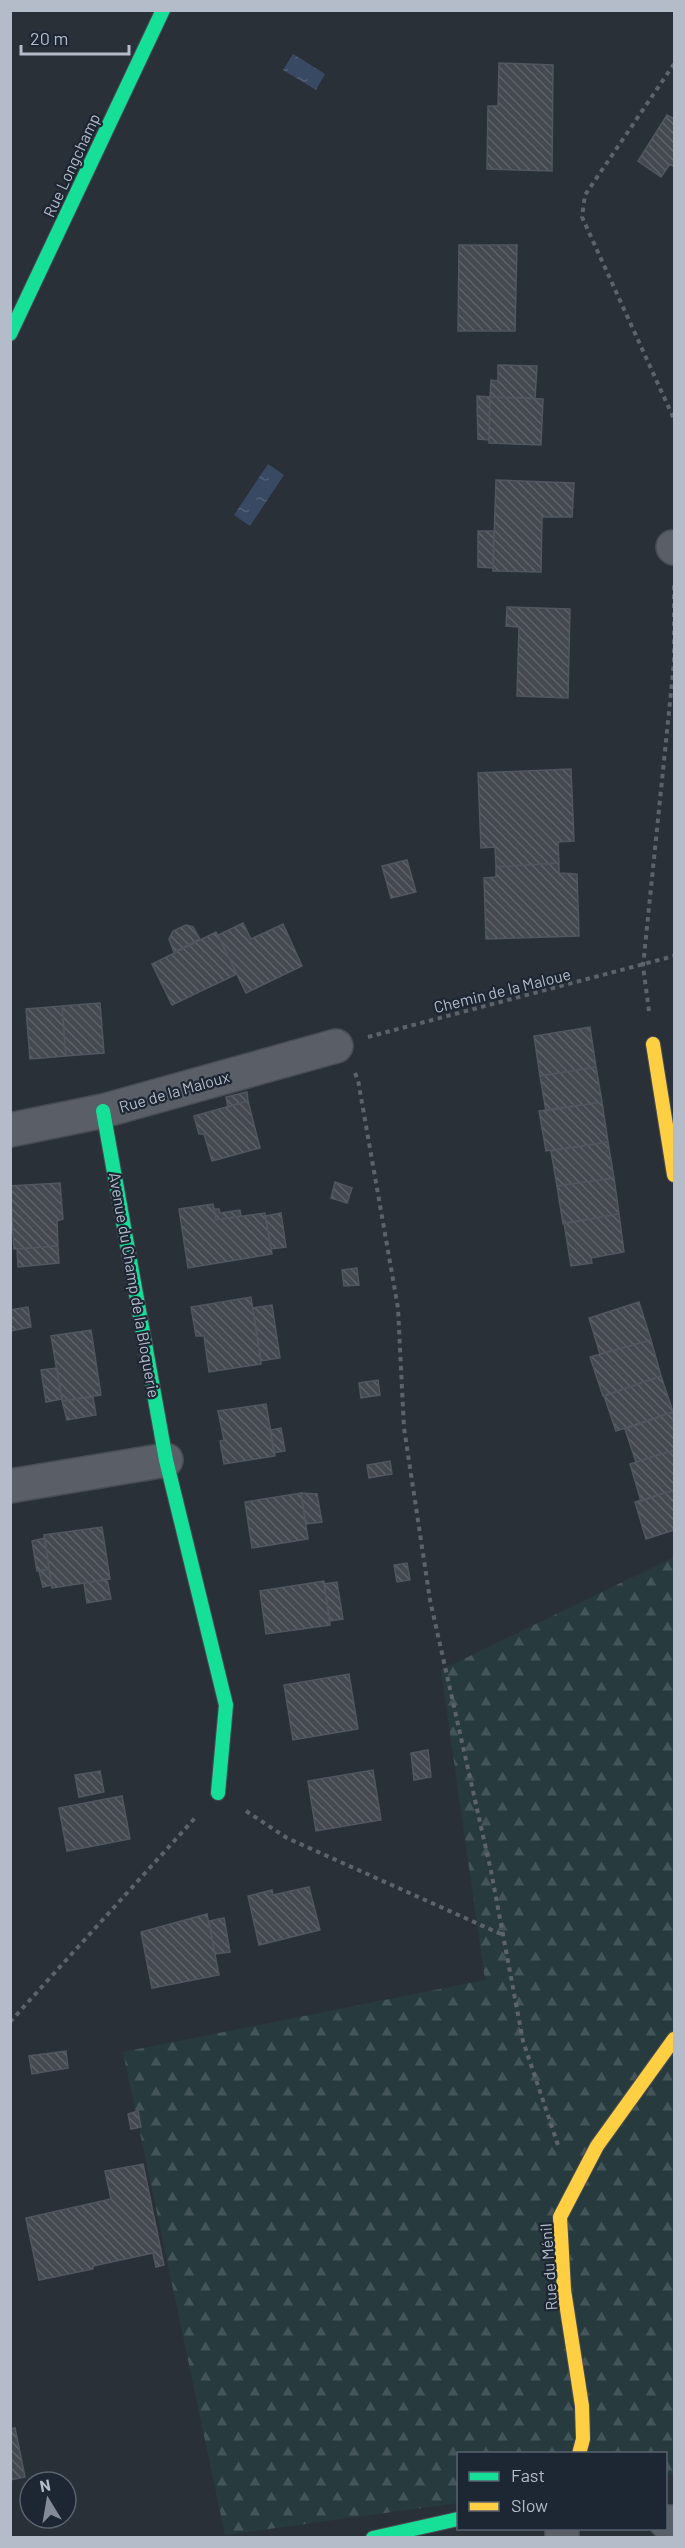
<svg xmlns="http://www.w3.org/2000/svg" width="685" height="2548" font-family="Barlow,sans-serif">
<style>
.forest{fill:url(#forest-firs)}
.water{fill:url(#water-ripples)}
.building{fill:url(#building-back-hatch);stroke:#52575f;stroke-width:1.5}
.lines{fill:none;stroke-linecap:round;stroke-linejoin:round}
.street-casing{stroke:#484c53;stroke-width:36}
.fast-casing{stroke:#484c53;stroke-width:16}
.slow-casing{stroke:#484c53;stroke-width:16}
.path{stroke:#5d636a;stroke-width:4;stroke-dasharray:4.5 4.5;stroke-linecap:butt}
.street{stroke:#5a5e66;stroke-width:33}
.fast{stroke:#16e098;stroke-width:14}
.slow{stroke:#ffcf43;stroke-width:14}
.labels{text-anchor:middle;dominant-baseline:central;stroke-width:4.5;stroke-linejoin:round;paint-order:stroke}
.street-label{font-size:16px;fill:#b4bcc9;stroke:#1d2633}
</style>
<defs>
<pattern id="forest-firs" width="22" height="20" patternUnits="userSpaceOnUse" patternTransform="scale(1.5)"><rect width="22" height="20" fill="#273a3e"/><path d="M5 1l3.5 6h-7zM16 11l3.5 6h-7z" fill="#445559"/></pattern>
<pattern id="water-ripples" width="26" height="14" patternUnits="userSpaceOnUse" patternTransform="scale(1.5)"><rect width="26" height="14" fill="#384963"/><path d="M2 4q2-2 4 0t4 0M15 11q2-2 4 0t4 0" fill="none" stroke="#526178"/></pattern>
<pattern id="building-back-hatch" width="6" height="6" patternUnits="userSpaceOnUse" patternTransform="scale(1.5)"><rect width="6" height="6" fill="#444950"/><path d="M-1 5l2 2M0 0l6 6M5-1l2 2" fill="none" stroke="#5d6168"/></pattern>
</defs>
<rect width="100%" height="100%" fill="#2a3038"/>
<path class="forest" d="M674,1557V2474L666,2475V2454H458V2503L225,2535L123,2052L485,1980L441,1670Z"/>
<path class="water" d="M293,54L325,74L316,90L283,70Z
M268,464L284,475L250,526L234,515Z"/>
<path class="building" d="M499,63L553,65L552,171L487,169L488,106H498Z
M667,115L674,119V167L670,164L661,177L638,161Z
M459,245H517L515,331H458Z
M498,365L537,366L535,398L490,397L491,380L498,381Z
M477,396L490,397L489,440L478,439Z
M490,397L543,399L541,445L489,443Z
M496,480L574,483L572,517H542L541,572L493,571Z
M478,531H494L493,568L478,567Z
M507,607L570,609L568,698L517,696L519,627L506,626Z
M571,769L574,841L558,842L559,863L496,867L495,847L481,848L478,773Z
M407,860L416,892L391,898L382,866Z
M559,863V873L577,874L579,936L486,939L484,878L496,877V867Z
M243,923L251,939L283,924L302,966L246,993L218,935Z
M186,925L193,927L200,939L174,952L169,939L173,931Z
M216,932L237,974L172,1005L152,964Z
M100,1003L104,1053L66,1056L62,1006Z
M62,1006L66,1056L30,1059L26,1009Z
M590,1027L596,1067L540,1076L534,1036Z
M596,1067L602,1102L546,1111L540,1076Z
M247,1092L248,1101L228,1107L226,1097Z
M248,1101L260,1148L212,1161L204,1134H199L194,1116Z
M602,1102L608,1142L546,1151L539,1111Z
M608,1142L614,1178L557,1186L551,1151Z
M614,1178L619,1214L563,1224L557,1186Z
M335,1182L352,1188L347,1203L331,1198Z
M60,1183L63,1219L57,1221L58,1246L14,1249L10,1186Z
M213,1204L216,1220L265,1213L272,1254L188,1268L179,1209Z
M214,1209H219L220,1213L240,1210L241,1216L216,1220Z
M281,1213L286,1247L271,1249L265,1216Z
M619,1214L624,1252L591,1258L592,1263L571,1266L564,1223Z
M58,1246L59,1263L18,1267L17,1249Z
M357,1268L359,1285L344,1286L342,1270Z
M251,1297L261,1364L209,1372L204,1336H196L191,1307Z
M639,1302L651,1340L600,1354L589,1318Z
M272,1305L280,1358L261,1361L253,1308Z
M28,1307L31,1327L10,1331V1310Z
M91,1330L101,1395L62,1401L51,1336Z
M651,1340L661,1376L603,1396L590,1357Z
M57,1368L62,1399L46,1402L41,1370Z
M661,1376L673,1412L616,1431L604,1396Z
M378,1380L380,1395L361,1398L359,1383Z
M93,1397L96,1415L67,1420L62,1401Z
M266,1404L275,1456L224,1464L220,1441L224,1440L218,1411Z
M673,1412L674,1450L636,1462L625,1429Z
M281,1428L285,1451L274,1453L270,1430Z
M674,1450V1490L641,1501L630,1464Z
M390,1461L392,1474L369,1478L367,1465Z
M674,1490V1530L646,1539L635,1502Z
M301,1493L317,1494L322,1522L306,1524Z
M301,1493L308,1539L252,1548L245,1502Z
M102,1527L110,1579L52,1588L44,1535Z
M45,1538L49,1569L37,1571L32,1541Z
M407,1563L410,1580L397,1582L394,1565Z
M49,1569L52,1585L43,1587L39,1571Z
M107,1579L111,1599L87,1603L84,1583Z
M324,1581L330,1625L266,1634L260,1591Z
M337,1582L343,1619L330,1621L324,1584Z
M349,1674L358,1729L293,1740L284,1685Z
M428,1750L431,1777L414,1780L411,1753Z
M373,1770L381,1820L316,1831L308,1781Z
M100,1771L104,1792L79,1797L75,1775Z
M122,1796L130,1839L67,1851L59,1808Z
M309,1887L320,1930L259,1945L248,1896L272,1890L273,1895Z
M207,1914L219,1975L152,1988L141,1932Z
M224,1918L230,1952L215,1954L209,1921Z
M66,2051L68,2068L32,2074L29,2056Z
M138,2111L141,2127L131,2129L128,2114Z
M143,2164L164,2265L156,2267L153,2253L93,2266V2269L39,2280L26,2218L111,2199L105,2171Z
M15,2428L25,2477L10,2480V2429Z"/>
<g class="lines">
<g class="street-casing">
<path id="street" d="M673,547L674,548
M10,1130L103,1111L336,1046
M10,1486L166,1460
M666,2522H674
M562,2528V2538"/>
</g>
<g class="fast-casing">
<path id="fast" d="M10,334L163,10
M103,1111L166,1460L226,1705L218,1793
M373,2538L458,2519"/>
</g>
<g class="slow-casing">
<path id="slow" d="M653,1044L674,1175
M579,2454L583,2439L582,2406L564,2290L560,2217L597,2146L674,2039"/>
</g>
<path class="path" d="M674,64L585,195L582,217L674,419
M649,1011L643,966L674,663V582
M368,1037L674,956
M355,1073L358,1080L398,1308L404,1428L430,1600L491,1871L523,2041L558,2145
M246,1811L287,1838L503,1935
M10,2022L195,1818"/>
<use href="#street" class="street"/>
<use href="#fast" class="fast"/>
<use href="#slow" class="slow"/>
</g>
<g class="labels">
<g class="street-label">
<text transform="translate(71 165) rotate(-65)">Rue Longchamp</text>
<text transform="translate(502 990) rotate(-14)">Chemin de la Maloue</text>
<text transform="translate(174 1091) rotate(-16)">Rue de la Maloux</text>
<text transform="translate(135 1285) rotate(80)">Avenue du Champ de la Bloquerie</text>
<text transform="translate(548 2267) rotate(-94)">Rue du Ménil</text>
</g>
</g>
<rect width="685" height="2548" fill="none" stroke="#b4bcc9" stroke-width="24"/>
<rect x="457" y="2452" width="210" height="78" fill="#1d2633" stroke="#59626f" stroke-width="1.5"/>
<rect x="469" y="2472" width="30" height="9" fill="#16e098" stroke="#59626f" stroke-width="1.5"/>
<text x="511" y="2482" font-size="18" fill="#b4bcc9">Fast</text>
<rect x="469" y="2502" width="30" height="9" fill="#ffcf43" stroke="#59626f" stroke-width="1.5"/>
<text x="511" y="2512" font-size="18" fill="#b4bcc9">Slow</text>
<g transform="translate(48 2500) rotate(349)"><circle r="28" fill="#1d2633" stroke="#59626f" stroke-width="1.5"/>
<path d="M0-4.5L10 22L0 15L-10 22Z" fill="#848b96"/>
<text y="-9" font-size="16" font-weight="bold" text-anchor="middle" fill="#b4bcc9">N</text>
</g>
<path d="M21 45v9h108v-9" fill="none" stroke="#b4bcc9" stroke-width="3"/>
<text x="30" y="45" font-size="18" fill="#b4bcc9" stroke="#1d2633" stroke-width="4.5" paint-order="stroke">20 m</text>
</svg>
